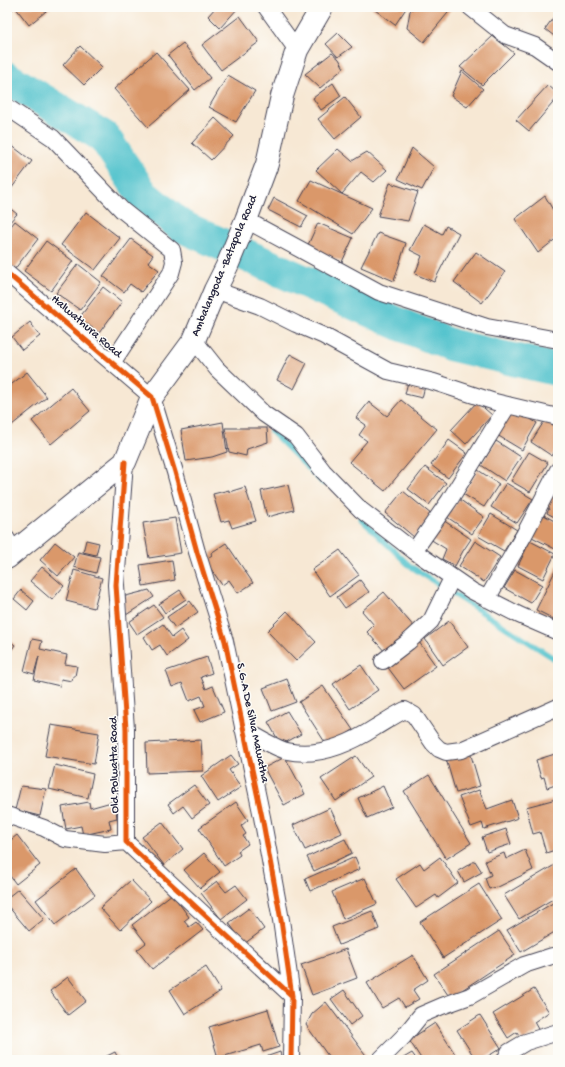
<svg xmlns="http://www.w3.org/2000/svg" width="565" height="1067" font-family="'Gochi Hand',sans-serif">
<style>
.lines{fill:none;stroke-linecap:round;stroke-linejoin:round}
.stream{stroke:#57c4ce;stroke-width:5.5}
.river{stroke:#57c4ce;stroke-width:33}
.building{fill:#da986b}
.minor-casing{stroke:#424052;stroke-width:18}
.secondary-casing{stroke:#424052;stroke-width:24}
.minor{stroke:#fff;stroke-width:16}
.secondary{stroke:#fff;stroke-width:22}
.cycleway-casing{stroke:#fdfcf7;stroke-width:8}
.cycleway{stroke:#e8590c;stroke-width:5}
.labels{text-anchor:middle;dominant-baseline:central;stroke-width:3;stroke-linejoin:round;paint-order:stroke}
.street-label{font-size:12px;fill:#22223b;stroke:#fdfcf7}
</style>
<rect width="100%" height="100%" fill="#fdfcf7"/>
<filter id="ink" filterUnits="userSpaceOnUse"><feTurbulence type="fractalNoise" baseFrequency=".025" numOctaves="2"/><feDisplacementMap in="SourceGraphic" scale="8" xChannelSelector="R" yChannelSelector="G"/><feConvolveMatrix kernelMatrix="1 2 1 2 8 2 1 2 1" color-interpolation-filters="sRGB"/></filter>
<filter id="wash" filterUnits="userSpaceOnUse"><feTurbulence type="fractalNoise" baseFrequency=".012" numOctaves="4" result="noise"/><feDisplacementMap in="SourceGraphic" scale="16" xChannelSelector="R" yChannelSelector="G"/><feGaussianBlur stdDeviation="0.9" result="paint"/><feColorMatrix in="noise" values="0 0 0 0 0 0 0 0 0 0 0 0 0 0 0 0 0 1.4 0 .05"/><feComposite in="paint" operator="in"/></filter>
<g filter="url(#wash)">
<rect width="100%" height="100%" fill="#f7e8d4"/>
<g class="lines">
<path class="stream" d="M271,431L323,483
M361,519L410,566L558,661"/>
<path class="river" d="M7,78L104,137L143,195L181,226L404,326L451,345L558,370"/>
</g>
<g id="blocks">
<path class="building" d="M7,7H51L29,25L15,7L7,14Z
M216,7H239L220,28L208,16Z
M371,7H407L395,25Z
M414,7H451L452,8L424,42L407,28L410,11Z
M558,11V39L545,29Z
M240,16L259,42L221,70L202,45Z
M338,33L352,47L338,57L326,44Z
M493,36L514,53L482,85L460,67Z
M183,43L210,78L195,90L168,55Z
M80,46L102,67L84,85L63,65Z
M156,52L190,90L148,127L114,89Z
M332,53L339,59L344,68L320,88L305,74Z
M462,71L483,89L467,107L451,96Z
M228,75L255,91L236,122L209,107Z
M333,83L341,96L321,110L313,98Z
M548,85L558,94V97L529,131L516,120Z
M345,97L361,117L335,139L318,119Z
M215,118L234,136L211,160L192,143Z
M7,142L32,161L11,189L7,187Z
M412,148L434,167L422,190L398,179Z
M338,149L352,161L367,152L387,170L374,182L361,172L342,194L316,170Z
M311,180L372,208L353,234L299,201Z
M390,183L418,192L408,221L378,216Z
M545,196L558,219V237L538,253L515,219Z
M274,198L308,216L301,227L268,210Z
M7,206L17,214L7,225Z
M86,212L120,238L95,270L61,245Z
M15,221L38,239L14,270L7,265V231Z
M318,223L353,238L342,262L307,247Z
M424,224L442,234L446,226L459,233L434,282L415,274L422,256L410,250Z
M378,233L406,243L394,281L361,267Z
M131,239L153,255L148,262L159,270L141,292L130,284L124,292L103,276Z
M46,241L73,261L51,291L24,271Z
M476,252L505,272L482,303L454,282Z
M78,264L101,282L80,310L56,293Z
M103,287L122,302L99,333L79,318Z
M30,322L40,336L22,350L12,337Z
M290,354L307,363L294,389L277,380Z
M27,372L47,397L7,429V388Z
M408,382L425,386L422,398L405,394Z
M71,388L90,411L51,444L32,421Z
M401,400L437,429L385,491L349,462L367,441L359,435L366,425L356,418L369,402L387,416Z
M477,402L492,415L466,444L451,430Z
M512,408L537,423L522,450L497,435Z
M545,420L558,428V446L552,456L531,442Z
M223,422L227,452L212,457L186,461L181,430Z
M225,428H267L268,442L247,449L246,456L229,452Z
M449,440L467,453L448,478L431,465Z
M496,441L521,457L505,481L481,465Z
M529,452L548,463L530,492L511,481Z
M425,467L446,483L429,505L408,489Z
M478,470L499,484L484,507L463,494Z
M506,483L533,499L517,523L491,507Z
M288,485L294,510L267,517L261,491Z
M554,486L558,488V519L547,513L549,509L543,506Z
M245,487L256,521L232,528L229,520L221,522L213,494L229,490V492Z
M403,491L432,515L414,537L385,513Z
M459,499L484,517L472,534L447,517Z
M491,514L517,530L504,551L478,536Z
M542,514L558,523V543L555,549L530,536Z
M175,518L181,553L149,558L143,523Z
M443,520L471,539L463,551L455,566L442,559L446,549L430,539Z
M86,540L99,543L96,555L83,552Z
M475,541L500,557L484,582L459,566Z
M530,541L555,554L543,579L518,566Z
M55,542L74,557L58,576L40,560Z
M226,543L253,583L238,593L229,580L222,585L205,560L212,555L211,553Z
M340,550L359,575L330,596L312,570Z
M78,552L100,557L96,573L74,567Z
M172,560L175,580L143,586L140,565Z
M558,565V621L536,610Z
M42,567L64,586L52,600L30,581Z
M74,570L102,578L94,608L66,601Z
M515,570L542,585L531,603L504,588Z
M360,580L369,592L345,608L337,597Z
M21,590L34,601L27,610L14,599Z
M149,590L154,597L126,615L122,597Z
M180,590L186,599L165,613L159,604Z
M384,592L415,628L387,654L367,632L374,625L362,611Z
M190,601L198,612L175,628L167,617Z
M154,605L163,617L137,634L129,622Z
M287,611L316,642L296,661L267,631Z
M449,621L468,647L443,665L425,639Z
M163,624L172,637L181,630L188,640L167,656L160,645L152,650L144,637Z
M7,639L15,645L7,656Z
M32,639L42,641L40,649L67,655L65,664L77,666L75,676H73L72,681L61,679L60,686L34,680L39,656L34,674L24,671Z
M419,642L436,666L404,689L386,665Z
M207,657L212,673L201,677L206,689L213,686L224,712L200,722L194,710L205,706L201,696L189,701L182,683L172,687L166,671Z
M361,665L378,690L350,709L333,684Z
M287,679L296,702L272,711L263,688Z
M323,686L353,730L328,747L299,702Z
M287,711L301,734L281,745L268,722Z
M51,725L99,733L94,764L45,756Z
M201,740L203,771L147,773L146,743Z
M470,752L480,786L456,793L446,759Z
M558,753V784L547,788L544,777L541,778L536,760Z
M231,755L238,764L229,770L241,787L218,802L201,776Z
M356,756L371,777L336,801L321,779Z
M285,757L305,794L284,805L264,768Z
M55,765L93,774L88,798L49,789Z
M429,775L471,843L446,859L404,791Z
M194,785L209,805L192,818L183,806L174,813L168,804Z
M21,786L46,789L40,816L15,810Z
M383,786L392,807L367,818L358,798Z
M479,790L487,809L512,800L518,818L484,829L482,823L471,827L459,797Z
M556,799L558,807V849L546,853L540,832L533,834L526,807Z
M115,801L117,818L109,820L111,829L83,835L81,826L66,829L62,807L89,802L90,808Z
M236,802L248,820L241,826L246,834L243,836L248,844L238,851L240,855L224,866L199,828Z
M330,808L342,833L305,850L293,825Z
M162,822L183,849L164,865L142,837Z
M506,829L511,844L487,852L482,837Z
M17,835L40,865L16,884L7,872V843Z
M345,839L352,853L314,871L307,857Z
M525,850L533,870L496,888V887L489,889L485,878L491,875L485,861L504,853L506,859Z
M204,853L220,872L200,888L184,870Z
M355,857L360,869L310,891L305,879Z
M440,857L458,883L438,898L436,895L416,908L396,879L420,863L424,869Z
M475,861L482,872L464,882L458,871Z
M558,863V896L519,919L504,895Z
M76,869L95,895L55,925L36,900Z
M365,878L377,904L343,919L332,892Z
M131,880L151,901L120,930L100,908Z
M217,881L226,892L236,885L247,899L221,919L201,893Z
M479,884L502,920L443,958L420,922Z
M18,889L44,919L29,931L7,905V898Z
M172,894L189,917L184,921L189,927L196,922L203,930L152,969L137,950L146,943L132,925Z
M558,900V930L521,952L507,930Z
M249,908L264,929L244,944L229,923Z
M372,911L379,929L339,945L332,927Z
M499,931L515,955L450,998L434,974Z
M346,949L357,978L312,995L301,965Z
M413,955L428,980L413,990L419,999L405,1007L399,998L382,1008L367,983Z
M206,967L221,991L185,1014L170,990Z
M68,977L86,1001L68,1015L50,991Z
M534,989L549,1012L534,1022L539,1031L523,1041L517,1032L508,1038L493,1014Z
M344,990L362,1016L350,1025L331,999Z
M326,1002L368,1058L365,1060H331L306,1025L312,1014Z
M268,1009L279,1047L263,1052L261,1045L218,1058L209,1027Z
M480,1015L501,1048L482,1060H476L457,1030Z
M435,1023L459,1060H422L409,1040Z
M115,1052L119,1060H99Z
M280,1052L282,1060H257Z
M412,1053L417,1060H400Z"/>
</g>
</g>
<g filter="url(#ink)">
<use href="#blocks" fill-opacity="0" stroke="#424052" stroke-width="1"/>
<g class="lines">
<g class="minor-casing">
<path id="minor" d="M266,7L297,50
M470,7L505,35L535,46L558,62
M7,107L53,138L122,210L172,250L174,262L171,273L112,363
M246,220L379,292L487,327L558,340
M7,273L152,397L175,472L197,552L225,641L262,817L281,920L292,996L291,1060
M215,290L260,306L296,324L324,336L388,371L434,382L495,402L558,417
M194,340L217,369L264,414L296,436L323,471L361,510L414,551L472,591L519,615L558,632
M125,462L116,585L126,729V842L292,996
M7,539L13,554
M414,551L449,501L508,405
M487,599L524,535L558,470
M383,661L408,642L431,621L452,578
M243,729C255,735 274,748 287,751C318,758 350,744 376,727C386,721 395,715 405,710L414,715L433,743L439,749L446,752L461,750L558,707
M7,815L44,828L65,839L105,844L126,842
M380,1060L404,1036L421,1015L442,1006L470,996L524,965L552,956H558
M505,1060L509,1052L526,1042L558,1032"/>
</g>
<g class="secondary-casing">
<path id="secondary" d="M7,558L125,462L152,397L194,340L215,290L227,266L246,220L267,164L282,96L297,50L322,7"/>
</g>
<use href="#minor" class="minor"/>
<use href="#secondary" class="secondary"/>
<g class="cycleway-casing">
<path id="cycleway" d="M7,273L152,397L175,472L197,552L225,641L262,817L281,920L292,996L291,1060
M125,462L116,585L126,729V842L292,996"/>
</g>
<use href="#cycleway" class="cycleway"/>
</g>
</g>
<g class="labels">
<g class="street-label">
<text transform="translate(225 266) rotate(-67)">Ambalangoda -Batapola Road</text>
<text transform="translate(86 327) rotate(41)">Halwathura Road</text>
<text transform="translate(252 723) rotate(78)">S.G.A De Silva Mawatha</text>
<text transform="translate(115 765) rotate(-91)">Old Polwatta Road</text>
</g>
</g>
<rect width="565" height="1067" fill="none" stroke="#fdfcf7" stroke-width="24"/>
</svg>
